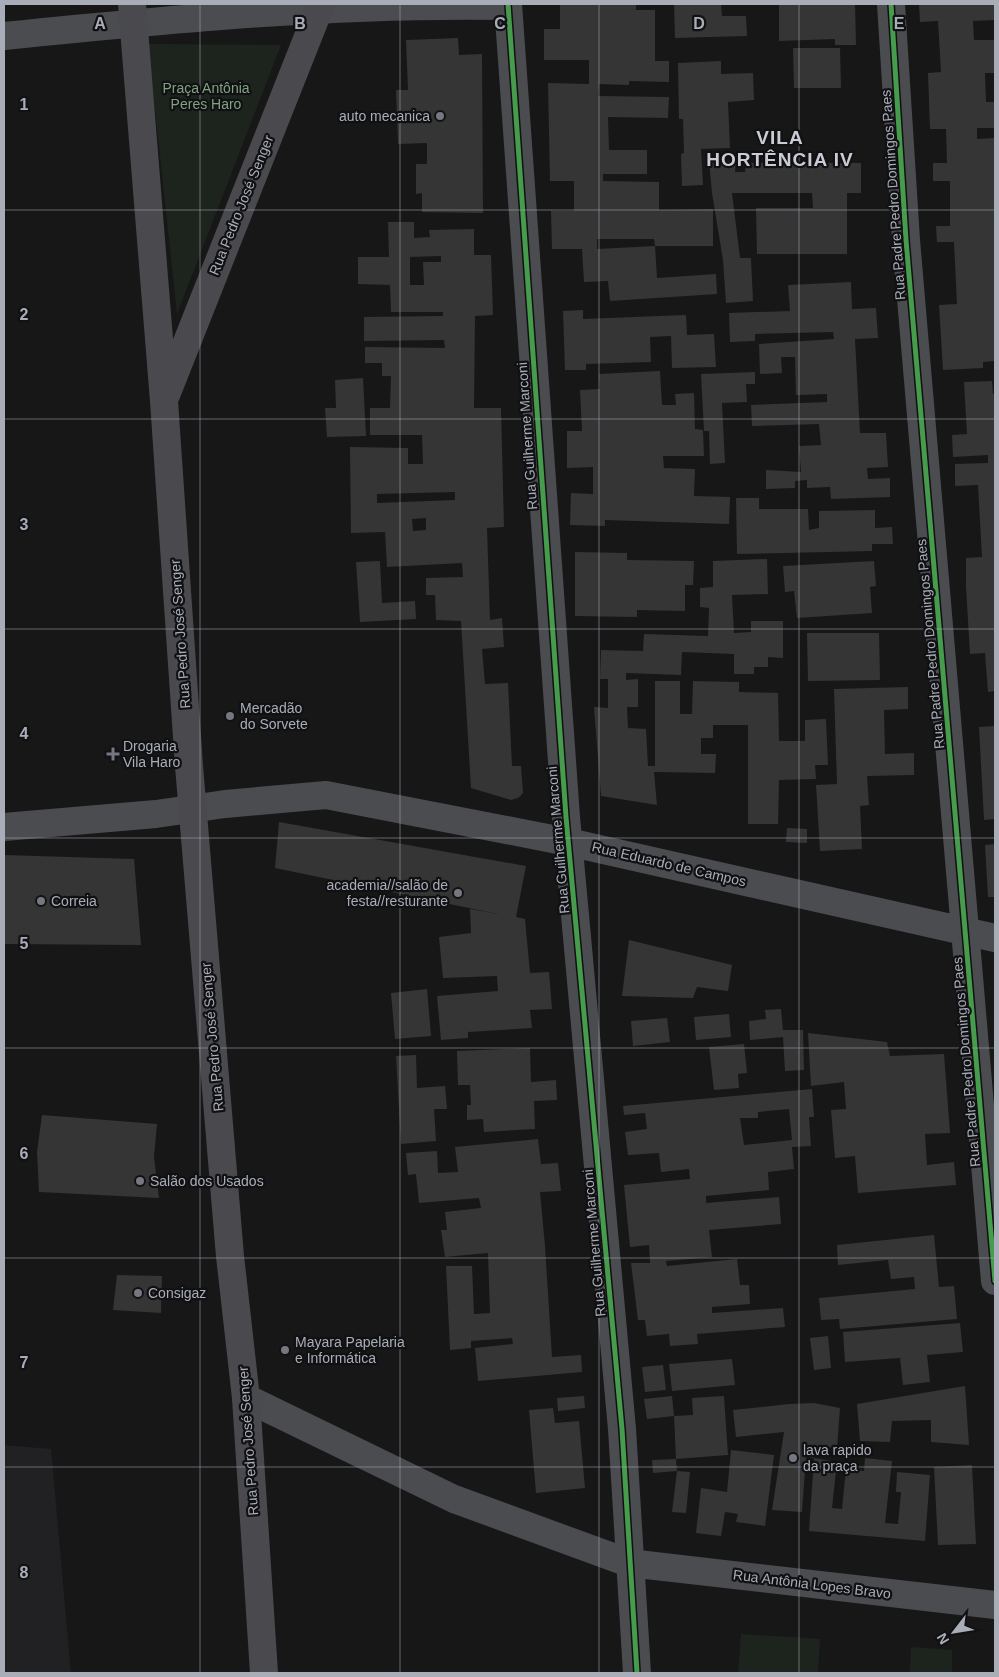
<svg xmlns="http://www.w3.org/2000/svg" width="999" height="1677" font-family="Arial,sans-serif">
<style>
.built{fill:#212123}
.green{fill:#1d241e}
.building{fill:#353536;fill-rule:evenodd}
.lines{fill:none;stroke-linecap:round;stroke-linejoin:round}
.minor{stroke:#4b4c50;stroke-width:28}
.secondary{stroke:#4a4a4e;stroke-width:28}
.cycleway-casing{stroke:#111113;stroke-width:8}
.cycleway{stroke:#469c4c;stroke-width:5}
.grid{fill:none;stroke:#a8adb8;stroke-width:1;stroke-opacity:0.55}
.poi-dot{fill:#757880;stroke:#111113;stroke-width:2}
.labels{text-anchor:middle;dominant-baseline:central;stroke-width:4.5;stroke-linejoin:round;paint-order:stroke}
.park-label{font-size:14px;fill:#7fa381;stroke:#111113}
.poi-label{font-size:14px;fill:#a8adb8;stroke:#111113;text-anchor:start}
.street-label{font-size:14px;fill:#a8adb8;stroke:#111113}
.district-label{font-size:19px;font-weight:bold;letter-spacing:1px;fill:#c9ccd4;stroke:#111113}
.grid-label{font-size:16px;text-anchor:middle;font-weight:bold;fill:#a8adb8;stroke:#111113;stroke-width:4.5;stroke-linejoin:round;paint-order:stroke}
</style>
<rect width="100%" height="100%" fill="#171717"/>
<path class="built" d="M4,1445L51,1449L71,1673H4Z"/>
<path class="green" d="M148,44L281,45L177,314Z
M741,1634L820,1639L818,1673H738Z
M911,1647L952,1650V1673H910Z"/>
<path class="building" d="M560,4H636V10H655V61H669V82L629,81V85L599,84L598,96L669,97L668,118L608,117L609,150H647V174H603V181L659,182V210L713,209V246H655L654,239H597V249L655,246L657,278L716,274L717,294L610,301L608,281L584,282L582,249H552L551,211H574V181H550L548,83L589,84V60H544V29H560Z
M674,4H721L722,16H746L747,36L675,38Z
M779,4H855L856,45H835V39L779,41Z
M919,4H995V20L973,21L974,40H995V73H985L986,102H995V128H977V139L995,138V361L983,362V368L943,370L939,305L957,304L954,242H937L936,226H950V181H933V163H947L946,129H930L928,73L941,72L938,21L920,22Z
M458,38L459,55L482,54L483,213L422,212V193L416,194V164H427V143L398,144L396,90H408L406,40Z
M793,48H840L841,88H794Z
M721,61V74L753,73L754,100L728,102L730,148L701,149L703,185L682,186L681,154L684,153L683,119H679L678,63Z
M709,161H736L735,172H745L746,163H861V193H847V254H757L756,208H813L812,193H732L740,258H751L753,301L726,303L723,260L712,193Z
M388,222H414V238L430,237L429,230L474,229V255H491L493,315L475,316L474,408H501L504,527L487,528L490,620L502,618L504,647L482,649L485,684L508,683L512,766H521L523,793L518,798L511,800L471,788L461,621L436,620L435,595H426V578L463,577L462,563L387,567L385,532L351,533L350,447L408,448V464H423L422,435H370V408H390L391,376H382V363H365V347L445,348L444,340L364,341V317L443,316V312H391L390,285L358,284V257H389ZM441,256V262H423L424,285H410V257ZM455,492V500L377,503V494ZM426,518V530L413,531L412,519Z
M851,282L852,309L876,308L878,338L855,339L860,433H886L888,467L867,468L868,479L890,478V497L831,499L830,487L807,488V480L795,481V488L766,489V470L801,472L799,446L821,445L819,424L752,426L751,405L827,402V394L796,395L795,357H781L782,373L760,374L759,344L834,339L833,332L755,334V341L730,342L729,313L790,311L788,285Z
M583,310V319L686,315L687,335L714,334L716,367L672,368L671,336L650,337L651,362L586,364V370H565L563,311Z
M660,371L662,405H676L675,394L694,393L695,429L703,430L704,456H663L664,468L695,469L694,496L730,497L729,524L605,520V526L570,525L571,493L593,494V467L567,468V431H582L580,390L600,389L599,374Z
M755,372V384H746L747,402L722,403L725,463L710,464L709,431H704L701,374Z
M363,378L366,436L327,437L325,408H336L335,380Z
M992,381L993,394H995V691L988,692L985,653L970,654L966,587V558L982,557L978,485L955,486V464L988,463V455L953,457L952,435L967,434L964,382Z
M736,498H759V509H808L809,530L819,528V511L875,510V528L892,527L893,544H872V551L737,554Z
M575,552L627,553V560L694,561L693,585H685V611L637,610V617L575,616Z
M767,559L768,594L732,595L734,633L751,632V621H783V658L768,657V667H754V674H734V654L682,652L681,675L626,673V680L638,679V707H627L628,728L646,729L648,766H655V681H680V714H692L693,681L739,682V692L778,693L779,741H805V720L826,719L828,765H815L816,779L779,780L778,824H748V725H713V738H701V754H716L715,773L654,772L657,805L601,796L594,707L608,708V679H600L601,650L643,651L644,634L708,636L709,608L700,607V588L713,587V561Z
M380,561L382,603L415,601L416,619L360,622L356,562Z
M874,561L876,586L870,587L872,613L797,618L794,591L785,592L783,566Z
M807,633H879L880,680L808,681Z
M908,687V709L884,710L885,754L914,753V775L867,776L869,805L860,806L862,849L820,851L816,785L837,784L834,689Z
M995,726V819L984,820L979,727Z
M279,822L526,866L516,917L525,919L530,973L549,972L552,1009L530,1010L532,1028L468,1032V1038L441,1040L437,996L498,991L497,976L443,978L439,937L471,933L470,909L498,914L275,868Z
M787,828L807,829V843L786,842Z
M995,844V897H988L985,845Z
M4,855L134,859L141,945L4,944Z
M629,940L732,965L728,991L697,987L693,998L622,996Z
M427,989L431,1036L395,1039L391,993Z
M781,1009L783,1030H803L804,1070L785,1071L783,1037L750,1040L749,1021L766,1019L765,1010Z
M729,1014L731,1037L696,1040L694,1017Z
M667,1018L670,1042L633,1046L631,1021Z
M808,1033L887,1042L890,1056L944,1054L950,1133L925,1134L927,1165L954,1162L956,1185L858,1193L855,1156L835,1158L831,1110L846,1109L844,1082L811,1086Z
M744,1044L747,1073L738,1074L739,1088L714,1090L709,1047Z
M530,1048L531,1082L556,1080L557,1100L534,1101L535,1129L484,1132L483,1119L467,1120V1105H471L470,1085H458L457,1051Z
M416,1055L417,1088L445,1086L447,1109H434L436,1141L401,1144L396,1056Z
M812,1089L814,1117H809L811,1146L792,1147L794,1169L768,1172L769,1190L706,1196V1203L779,1197L781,1224L709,1230L712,1257L666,1261L667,1266L737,1259L740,1285H749L750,1304L712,1307V1313L783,1308L785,1327L697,1334L698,1344L670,1346L669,1334L647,1336L645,1320H638L631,1263H650L649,1245L630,1247L624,1185L690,1179L689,1169L661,1172L659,1153L628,1155L625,1132L647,1129L645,1113L624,1115L623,1106ZM789,1109L792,1140L744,1145L740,1118H758V1112Z
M42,1115L157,1124L154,1157L159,1198L39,1192L37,1152Z
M538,1139L541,1164L558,1163L561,1191L540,1192L545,1246L552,1357L581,1355L582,1372L478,1381L475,1348L513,1344L512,1338L471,1341V1348L450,1350L446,1266H472L474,1314L490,1313L488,1253L445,1257L441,1230H447L445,1212L481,1208L479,1198L419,1203L416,1174L408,1175L406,1153L437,1151L438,1173L458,1172L455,1147Z
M934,1235L939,1287L954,1286L957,1319L840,1329L839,1319L821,1320L819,1298L915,1289L914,1277L891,1279L888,1260L838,1265L837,1245Z
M117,1275L162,1276L161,1313L113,1310Z
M960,1323L963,1352L927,1355L930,1382L903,1385L900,1358L845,1362L843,1332Z
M828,1336L831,1368L814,1370L810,1338Z
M732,1359L735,1385L672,1391L669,1364Z
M663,1365L666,1390L645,1392L642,1367Z
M965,1386L969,1445L931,1442V1420L892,1421L890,1442L860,1441L857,1404Z
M584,1396L585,1408L558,1411L557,1398Z
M672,1396L674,1416L647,1419L644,1399Z
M724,1396L728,1455L676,1459L674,1416L693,1415L692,1398Z
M814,1403L840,1408L837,1448L815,1446L814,1458L806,1457L802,1512L772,1510L784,1432L736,1437L733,1410L789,1404Z
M553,1408L555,1423L579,1421L585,1488L536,1493L529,1410Z
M731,1450L774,1455L765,1526L736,1522L738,1514L725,1512L721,1536L696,1533L701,1488L727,1492Z
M814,1458L837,1462L832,1508L842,1509L846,1469L864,1471L865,1458L892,1461L885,1523L898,1524L901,1492H896L897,1472L930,1475L925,1541L809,1531Z
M676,1459L677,1471L653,1473L652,1460Z
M972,1465L976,1544L938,1545L934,1467Z
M677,1471L690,1472L686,1513L672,1512Z"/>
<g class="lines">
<path class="minor" d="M508,4L566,817L622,1429L637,1673
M891,4L906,240L995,1281
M4,36C171,19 339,3 508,6
M4,827L156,814L225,804L326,795L568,842L995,938
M246,1398L454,1499L629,1563L995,1605"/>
<path class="secondary" d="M132,4L164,401L189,766L230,1256L246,1398L264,1673
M166,395L321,4"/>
<g class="cycleway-casing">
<path id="cycleway" d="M508,4L566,817L622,1429L637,1673
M891,4L906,240L995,1281"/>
</g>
<use href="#cycleway" class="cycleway"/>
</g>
<path class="grid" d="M200,4V1673M400,4V1673M599,4V1673M799,4V1673M4,210H995M4,419H995M4,629H995M4,838H995M4,1048H995M4,1258H995M4,1467H995"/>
<g class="poi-dot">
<circle cx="440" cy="116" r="5"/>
<circle cx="230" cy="716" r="5"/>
<path d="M110.5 746.5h5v5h5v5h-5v5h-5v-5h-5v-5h5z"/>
<circle cx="458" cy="893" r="5"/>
<circle cx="41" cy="901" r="5"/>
<circle cx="140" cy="1181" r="5"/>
<circle cx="138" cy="1293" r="5"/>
<circle cx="285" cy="1350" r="5"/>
<circle cx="793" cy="1458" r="5"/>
</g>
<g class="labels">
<g class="park-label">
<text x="206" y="88">Praça Antônia<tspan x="206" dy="16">Peres Haro</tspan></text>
</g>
<g class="poi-label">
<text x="430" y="116" text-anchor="end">auto mecanica</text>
<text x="240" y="708">Mercadão<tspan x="240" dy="16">do Sorvete</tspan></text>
<text x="123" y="746">Drogaria<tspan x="123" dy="16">Vila Haro</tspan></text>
<text x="448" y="885" text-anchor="end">academia//salão de<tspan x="448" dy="16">festa//resturante</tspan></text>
<text x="51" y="901">Correia</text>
<text x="150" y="1181">Salão dos Usados</text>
<text x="148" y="1293">Consigaz</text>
<text x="295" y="1342">Mayara Papelaria<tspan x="295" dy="16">e Informática</tspan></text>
<text x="803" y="1450">lava rapido<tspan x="803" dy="16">da praça</tspan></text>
</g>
<g class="street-label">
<text transform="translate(893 195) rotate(-94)">Rua Padre Pedro Domingos Paes</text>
<text transform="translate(241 205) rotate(-68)">Rua Pedro José Senger</text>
<text transform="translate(527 436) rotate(-94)">Rua Guilherme Marconi</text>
<text transform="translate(180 634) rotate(-94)">Rua Pedro José Senger</text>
<text transform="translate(930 644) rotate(-95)">Rua Padre Pedro Domingos Paes</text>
<text transform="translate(558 840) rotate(-95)">Rua Guilherme Marconi</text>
<text transform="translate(669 864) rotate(13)">Rua Eduardo de Campos</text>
<text transform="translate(212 1037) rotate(-95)">Rua Pedro José Senger</text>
<text transform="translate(966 1062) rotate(-95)">Rua Padre Pedro Domingos Paes</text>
<text transform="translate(594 1243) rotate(-95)">Rua Guilherme Marconi</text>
<text transform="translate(248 1441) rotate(-94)">Rua Pedro José Senger</text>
<text transform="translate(812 1584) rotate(7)">Rua Antônia Lopes Bravo</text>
</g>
<g class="district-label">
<text x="780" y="137">VILA<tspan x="780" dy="22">HORTÊNCIA IV</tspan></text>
</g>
</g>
<g class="grid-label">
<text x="100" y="29">A</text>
<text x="300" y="29">B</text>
<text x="500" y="29">C</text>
<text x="699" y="29">D</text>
<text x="899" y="29">E</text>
<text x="24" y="110">1</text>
<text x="24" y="320">2</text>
<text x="24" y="530">3</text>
<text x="24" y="739">4</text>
<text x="24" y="949">5</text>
<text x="24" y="1159">6</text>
<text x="24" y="1368">7</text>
<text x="24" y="1578">8</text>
</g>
<rect width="999" height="1677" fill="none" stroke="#a8adb8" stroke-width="10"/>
<g transform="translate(954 1632) rotate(239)" stroke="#111113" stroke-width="4" paint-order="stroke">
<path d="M0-4L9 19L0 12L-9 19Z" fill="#a8adb8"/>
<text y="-8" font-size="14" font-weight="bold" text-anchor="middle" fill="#a8adb8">N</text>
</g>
</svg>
